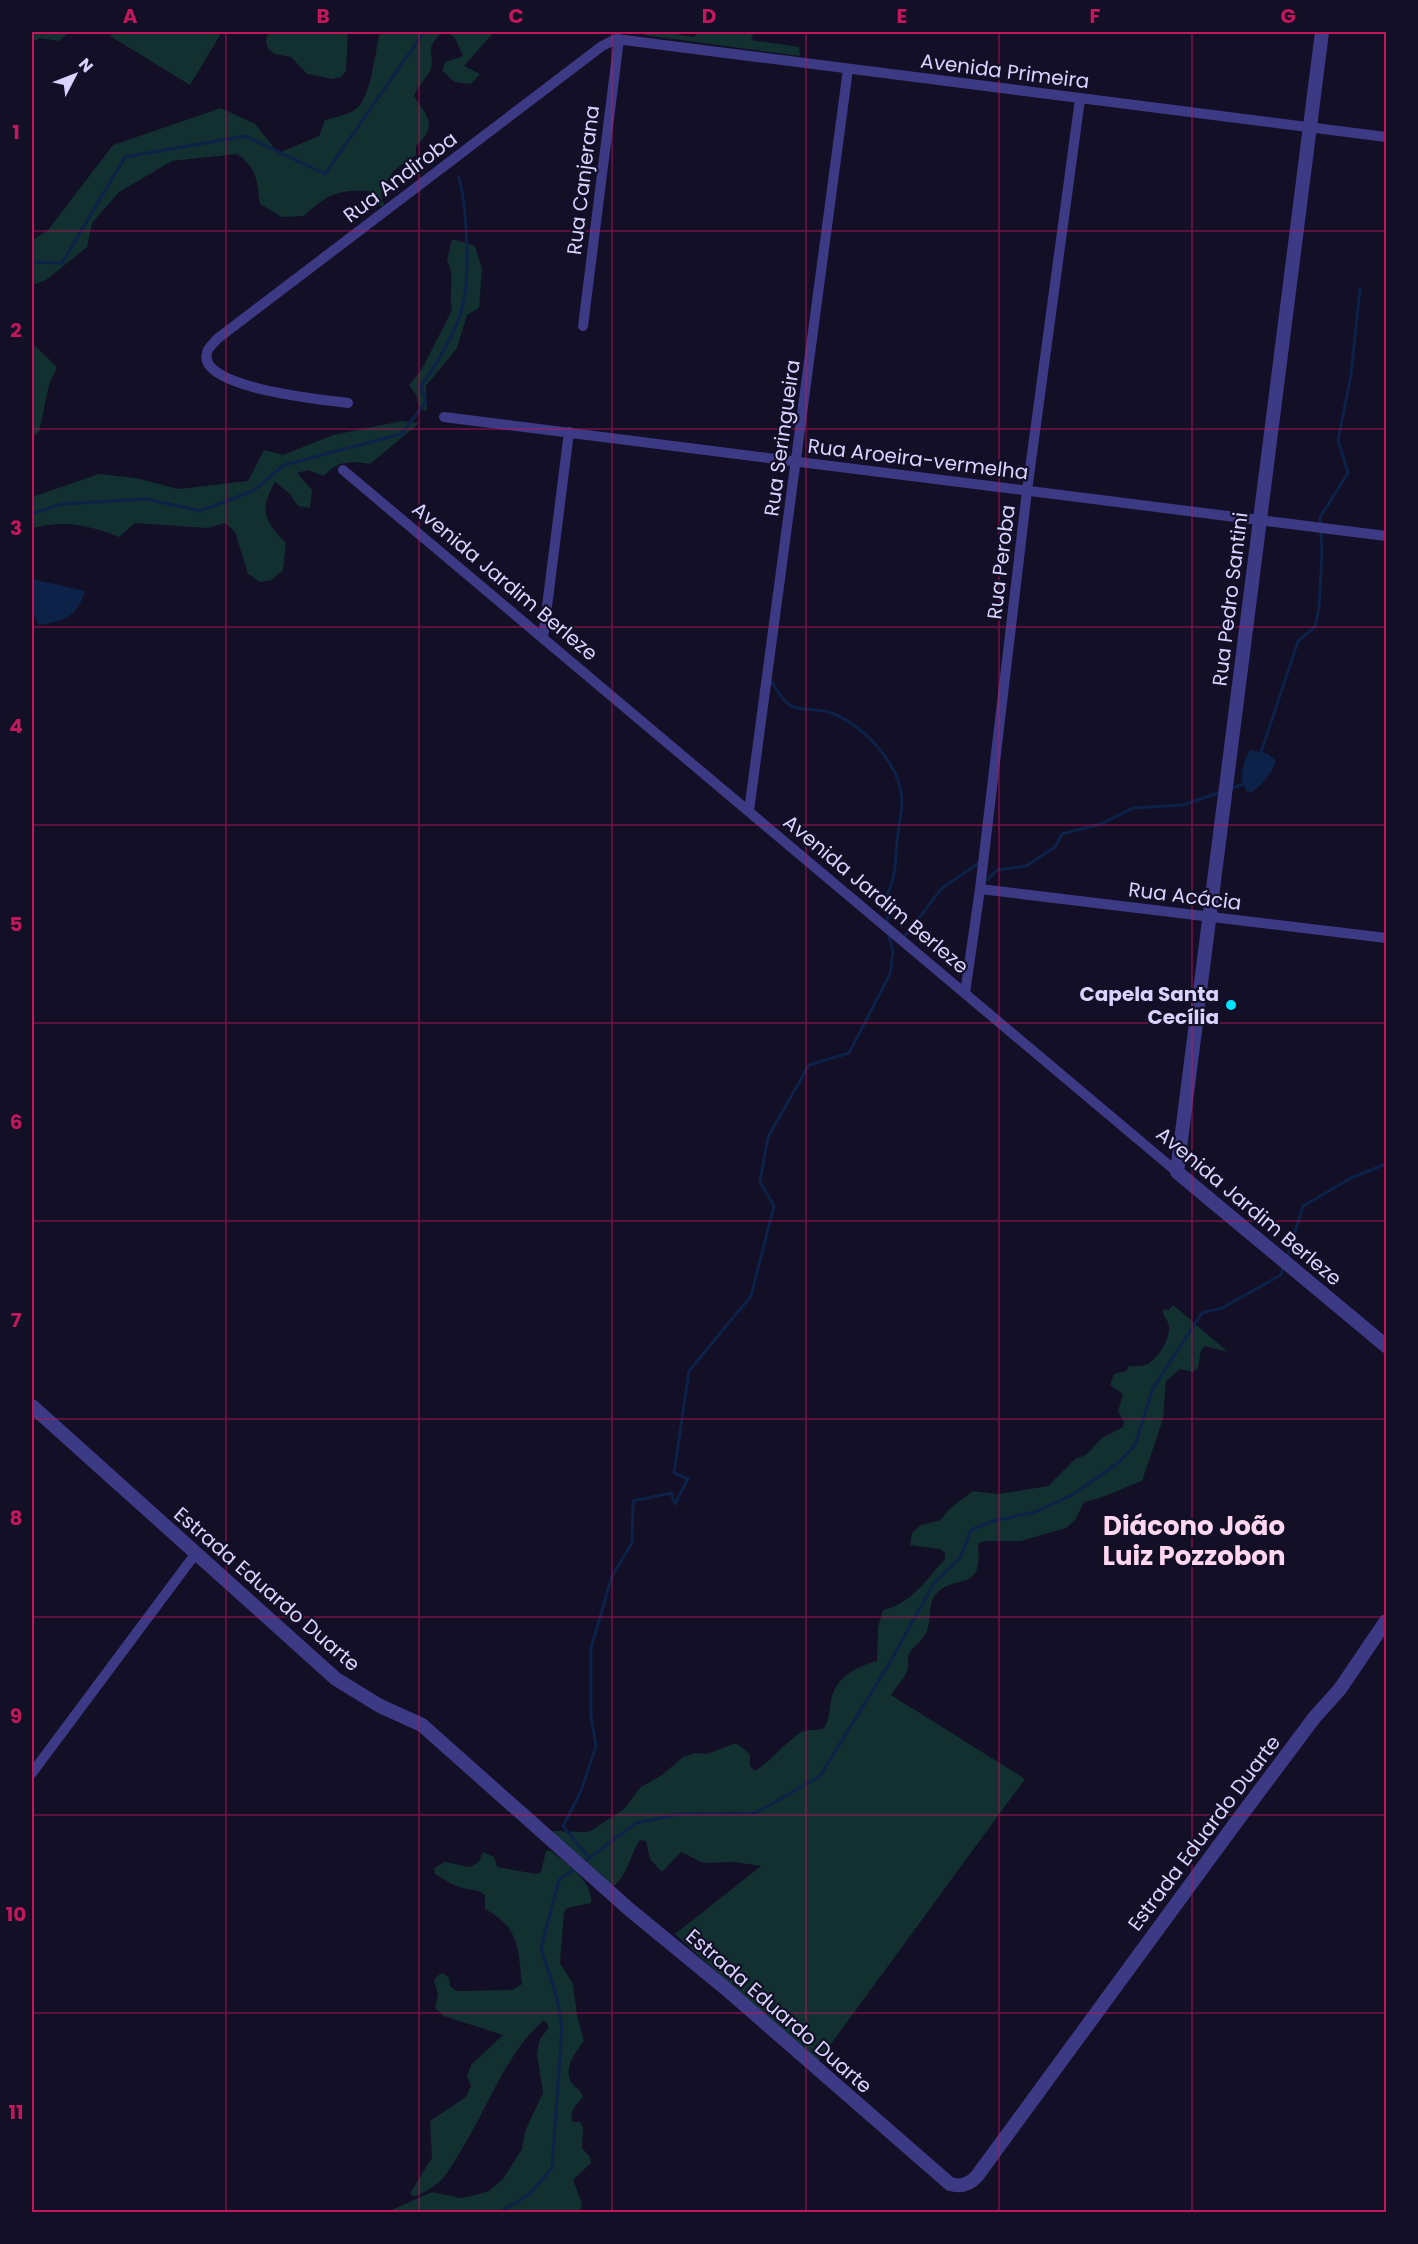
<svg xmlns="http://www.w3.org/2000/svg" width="1418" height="2244" font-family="Poppins,sans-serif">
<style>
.green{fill:#12302f}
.water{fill:#0c2248}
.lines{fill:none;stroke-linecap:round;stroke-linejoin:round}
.stream{stroke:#0c2248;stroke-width:3}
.minor{stroke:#3d3a85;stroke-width:10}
.tertiary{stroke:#3d3a85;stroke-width:14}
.grid{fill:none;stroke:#c2185b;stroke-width:1.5;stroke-opacity:0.55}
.poi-dot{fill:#00e5ff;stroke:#130f26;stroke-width:2}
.labels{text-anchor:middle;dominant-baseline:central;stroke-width:4.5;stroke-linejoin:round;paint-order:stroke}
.street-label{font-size:20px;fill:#d9d4ff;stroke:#130f26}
.poi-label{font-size:20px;font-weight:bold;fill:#d9d4ff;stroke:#130f26;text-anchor:end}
.district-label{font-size:26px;font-weight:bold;fill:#ffd6f0;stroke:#130f26}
.neatline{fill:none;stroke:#c2185b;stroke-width:2}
.grid-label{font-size:20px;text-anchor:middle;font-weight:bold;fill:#c2185b}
</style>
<rect width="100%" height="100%" fill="#130f26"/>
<path class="green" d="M32,32H66V35L59,41L40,38L32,42Z
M113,32H222L190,85L110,36Z
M268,32H348L346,71L341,77L333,79L307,74L291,57L275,54L268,49L266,40Z
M380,32H443C421,50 437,56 430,71C425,80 418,86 414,96C428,117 438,126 416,146V155L393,171L381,193L384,206L376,205L369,191C338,189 326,195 304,216L282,217L260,204C257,182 257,167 237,154L172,161L119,192L92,223L87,247L46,280L32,285V211L33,240L48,230L113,145L221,108L255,124L278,153L319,136L325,120C335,117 349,115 357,108C371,96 375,52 380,32Z
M447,32H494L464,66L480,74L471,84L455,82L442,71L445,62L463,56L455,38Z
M647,32H666L693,37L701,32L732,34L754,32L751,40L799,47L800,56L644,35Z
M452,239L475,246L482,269L479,308L467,315L457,348L426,386L427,412L419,407L416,395L409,385L422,369L452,310C448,292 456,277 447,260Z
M32,343L57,367L49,385L39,432L32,437Z
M402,421L419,423L370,464C352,461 337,460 324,476L308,470L297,473L312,490L310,508L298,506L289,493L275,482C259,511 264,520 286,543L283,570L272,580L260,582L248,574L235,532L225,523L207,528L135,523L119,537C87,525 66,520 32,528V497L99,474L136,478L178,489L248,481L264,450L283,455L333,435Z
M1173,1305L1228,1352L1205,1346L1201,1350L1198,1368L1193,1372L1180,1369L1166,1381L1163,1419L1142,1481C1122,1488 1105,1498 1084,1502L1075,1520L1066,1528L1021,1541H984L978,1544C983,1594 958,1573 937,1593C928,1600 931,1618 928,1628C926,1638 914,1645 909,1654C907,1658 909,1663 908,1668C905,1678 896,1687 891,1695L1025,1779L817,2063L675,1934L761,1866L734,1862L703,1863L681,1852L662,1872L650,1859L646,1841L640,1840C630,1855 628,1875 613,1887L550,1831L587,1832L592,1830L623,1810L641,1787L662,1775L683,1757L695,1753L707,1754L736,1743L750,1754V1766L755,1771C771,1762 791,1735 805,1731C812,1729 818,1731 824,1728C830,1718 829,1711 831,1700C836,1677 857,1666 877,1661L878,1627L883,1610C910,1605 928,1578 945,1559V1553L940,1549L910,1545L912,1533L921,1525L941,1520L948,1510L973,1491L999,1494L1048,1486L1075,1459L1086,1455L1102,1438L1123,1427L1124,1422L1118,1411L1123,1394L1110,1385L1114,1374L1126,1371L1129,1366C1135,1366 1144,1366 1148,1364C1159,1357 1170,1339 1169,1326C1168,1319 1162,1317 1163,1309L1169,1310Z
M546,1851H551C565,1863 594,1881 591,1903L567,1908L564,1912L560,1963L573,1984L577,2015L584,2041C576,2052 563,2067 571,2082C575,2088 581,2089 583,2097C577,2105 568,2111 573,2122H580L583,2127L582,2148L590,2157L591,2163L573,2180L582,2203L581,2209L572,2212H387L432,2192L461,2198L476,2195L489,2191L503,2179L522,2149L525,2131L543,2093L537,2053L540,2039L549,2027L544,2020C506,2053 488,2107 462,2149C455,2160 448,2174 438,2183C431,2189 422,2193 414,2197L410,2193L432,2158L430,2121L466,2097L471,2086L467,2076L471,2065L503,2035L444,2016L435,2008L438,1994L434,1981L437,1976L443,1973L449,1978L450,1986L456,1991L512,1990L522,1984C518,1949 520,1928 485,1909V1895C478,1889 475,1891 467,1889C456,1887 444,1880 435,1874L434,1868L445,1862L470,1867L479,1862L483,1852L494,1857L497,1867L536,1874L541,1872Z"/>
<path class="water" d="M32,579L85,591C77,617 65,621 39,625L32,611Z
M1250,750L1268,754L1276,761C1274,771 1259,789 1250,793L1246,791C1239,777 1242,764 1250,750Z"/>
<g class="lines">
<path class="stream" d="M32,262L62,263L125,157L245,136L325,174L424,32
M32,514L62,504L146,499L200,511L253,491L284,465L401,434L426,402L421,386C435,367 454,335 461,312C471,281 467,209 459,178
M770,680C777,688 783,704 794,707C806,711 820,708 834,714C865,727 901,765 902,801C902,811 899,822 898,833C894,860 899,877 882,903L889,912L886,924
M1260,755L1298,641L1315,627L1319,608L1322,552L1320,517L1348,473L1338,440L1351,375L1360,288
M1230,789L1246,783
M984,877L987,880L997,870L1026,866L1055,847L1062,834L1101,824L1133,808L1183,805L1221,792
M904,937L942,888L979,863
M1287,1258L1303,1206L1351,1178L1386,1164
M589,1858L563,1826L581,1791L596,1746L591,1716V1648L612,1576L632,1543L633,1501L671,1493L675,1504L688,1479L674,1473L689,1371L751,1296L774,1206L760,1182L768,1137L809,1065L849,1053L890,974L893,951L888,933
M584,1862L636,1823L679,1814L756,1813L820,1776L889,1664L934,1583L960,1558L971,1530L993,1521L1035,1512L1072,1495L1118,1463L1135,1445L1153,1388L1202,1313L1222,1308L1281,1275L1283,1267
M500,2212L530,2194L552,2168L562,2028L557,1998L541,1948L559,1880L576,1868"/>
<path class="minor" d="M583,326L619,39
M348,403C327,400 190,388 208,350C210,346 215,342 217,339L602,46L616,39L1386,137
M444,417L1386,536
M343,470L1177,1172
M543,638L569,432
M749,811L848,69
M980,889L1386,938
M965,993L980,889L1027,491L1080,99
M32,1773L196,1553"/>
<path class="tertiary" d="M1322,32L1177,1172L1386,1346
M32,1406L336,1679L380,1706L422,1725L630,1910L725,1988L950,2184C961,2187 969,2185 977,2176L1234,1825L1314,1718L1340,1689L1386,1621"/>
</g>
<path class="grid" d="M226,32V2212M419,32V2212M612,32V2212M806,32V2212M999,32V2212M1192,32V2212M32,231H1386M32,429H1386M32,627H1386M32,825H1386M32,1023H1386M32,1221H1386M32,1419H1386M32,1617H1386M32,1815H1386M32,2013H1386"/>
<circle class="poi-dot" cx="1231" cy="1005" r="6"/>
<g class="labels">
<g class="street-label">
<text transform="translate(1005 71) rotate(7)">Avenida Primeira</text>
<text transform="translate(400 177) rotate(-37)">Rua Andiroba</text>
<text transform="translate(583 180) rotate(-83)">Rua Canjerana</text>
<text transform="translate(782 438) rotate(-82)">Rua Seringueira</text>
<text transform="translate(918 459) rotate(7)">Rua Aroeira-vermelha</text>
<text transform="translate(1001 562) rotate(-83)">Rua Peroba</text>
<text transform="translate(505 581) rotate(40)">Avenida Jardim Berleze</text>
<text transform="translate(1230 599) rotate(-83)">Rua Pedro Santini</text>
<text transform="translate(876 894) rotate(40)">Avenida Jardim Berleze</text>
<text transform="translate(1185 896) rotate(7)">Rua Acácia</text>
<text transform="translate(1249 1206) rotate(40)">Avenida Jardim Berleze</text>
<text transform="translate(267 1589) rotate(41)">Estrada Eduardo Duarte</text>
<text transform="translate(1204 1833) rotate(-53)">Estrada Eduardo Duarte</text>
<text transform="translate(779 2011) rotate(41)">Estrada Eduardo Duarte</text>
</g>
<g class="poi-label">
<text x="1219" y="994">Capela Santa<tspan x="1219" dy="23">Cecília</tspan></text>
</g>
<g class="district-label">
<text x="1194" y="1526">Diácono João<tspan x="1194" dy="30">Luiz Pozzobon</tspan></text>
</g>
</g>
<rect width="1418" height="2244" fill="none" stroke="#130f26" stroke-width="66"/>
<g transform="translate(75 75) rotate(48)" stroke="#130f26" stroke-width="4.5" paint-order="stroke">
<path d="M0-4.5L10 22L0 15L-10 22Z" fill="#d9d4ff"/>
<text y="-9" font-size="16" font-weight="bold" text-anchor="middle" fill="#d9d4ff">N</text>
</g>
<rect x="33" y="33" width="1352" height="2178" class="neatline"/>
<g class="grid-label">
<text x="130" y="23">A</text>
<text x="323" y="23">B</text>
<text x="516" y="23">C</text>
<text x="709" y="23">D</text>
<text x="902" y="23">E</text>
<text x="1095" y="23">F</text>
<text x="1288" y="23">G</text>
<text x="16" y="139">1</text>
<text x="16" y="337">2</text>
<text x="16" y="535">3</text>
<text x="16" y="733">4</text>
<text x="16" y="931">5</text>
<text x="16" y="1129">6</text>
<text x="16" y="1327">7</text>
<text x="16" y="1525">8</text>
<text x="16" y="1723">9</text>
<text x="16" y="1921">10</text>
<text x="16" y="2119">11</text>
</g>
</svg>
